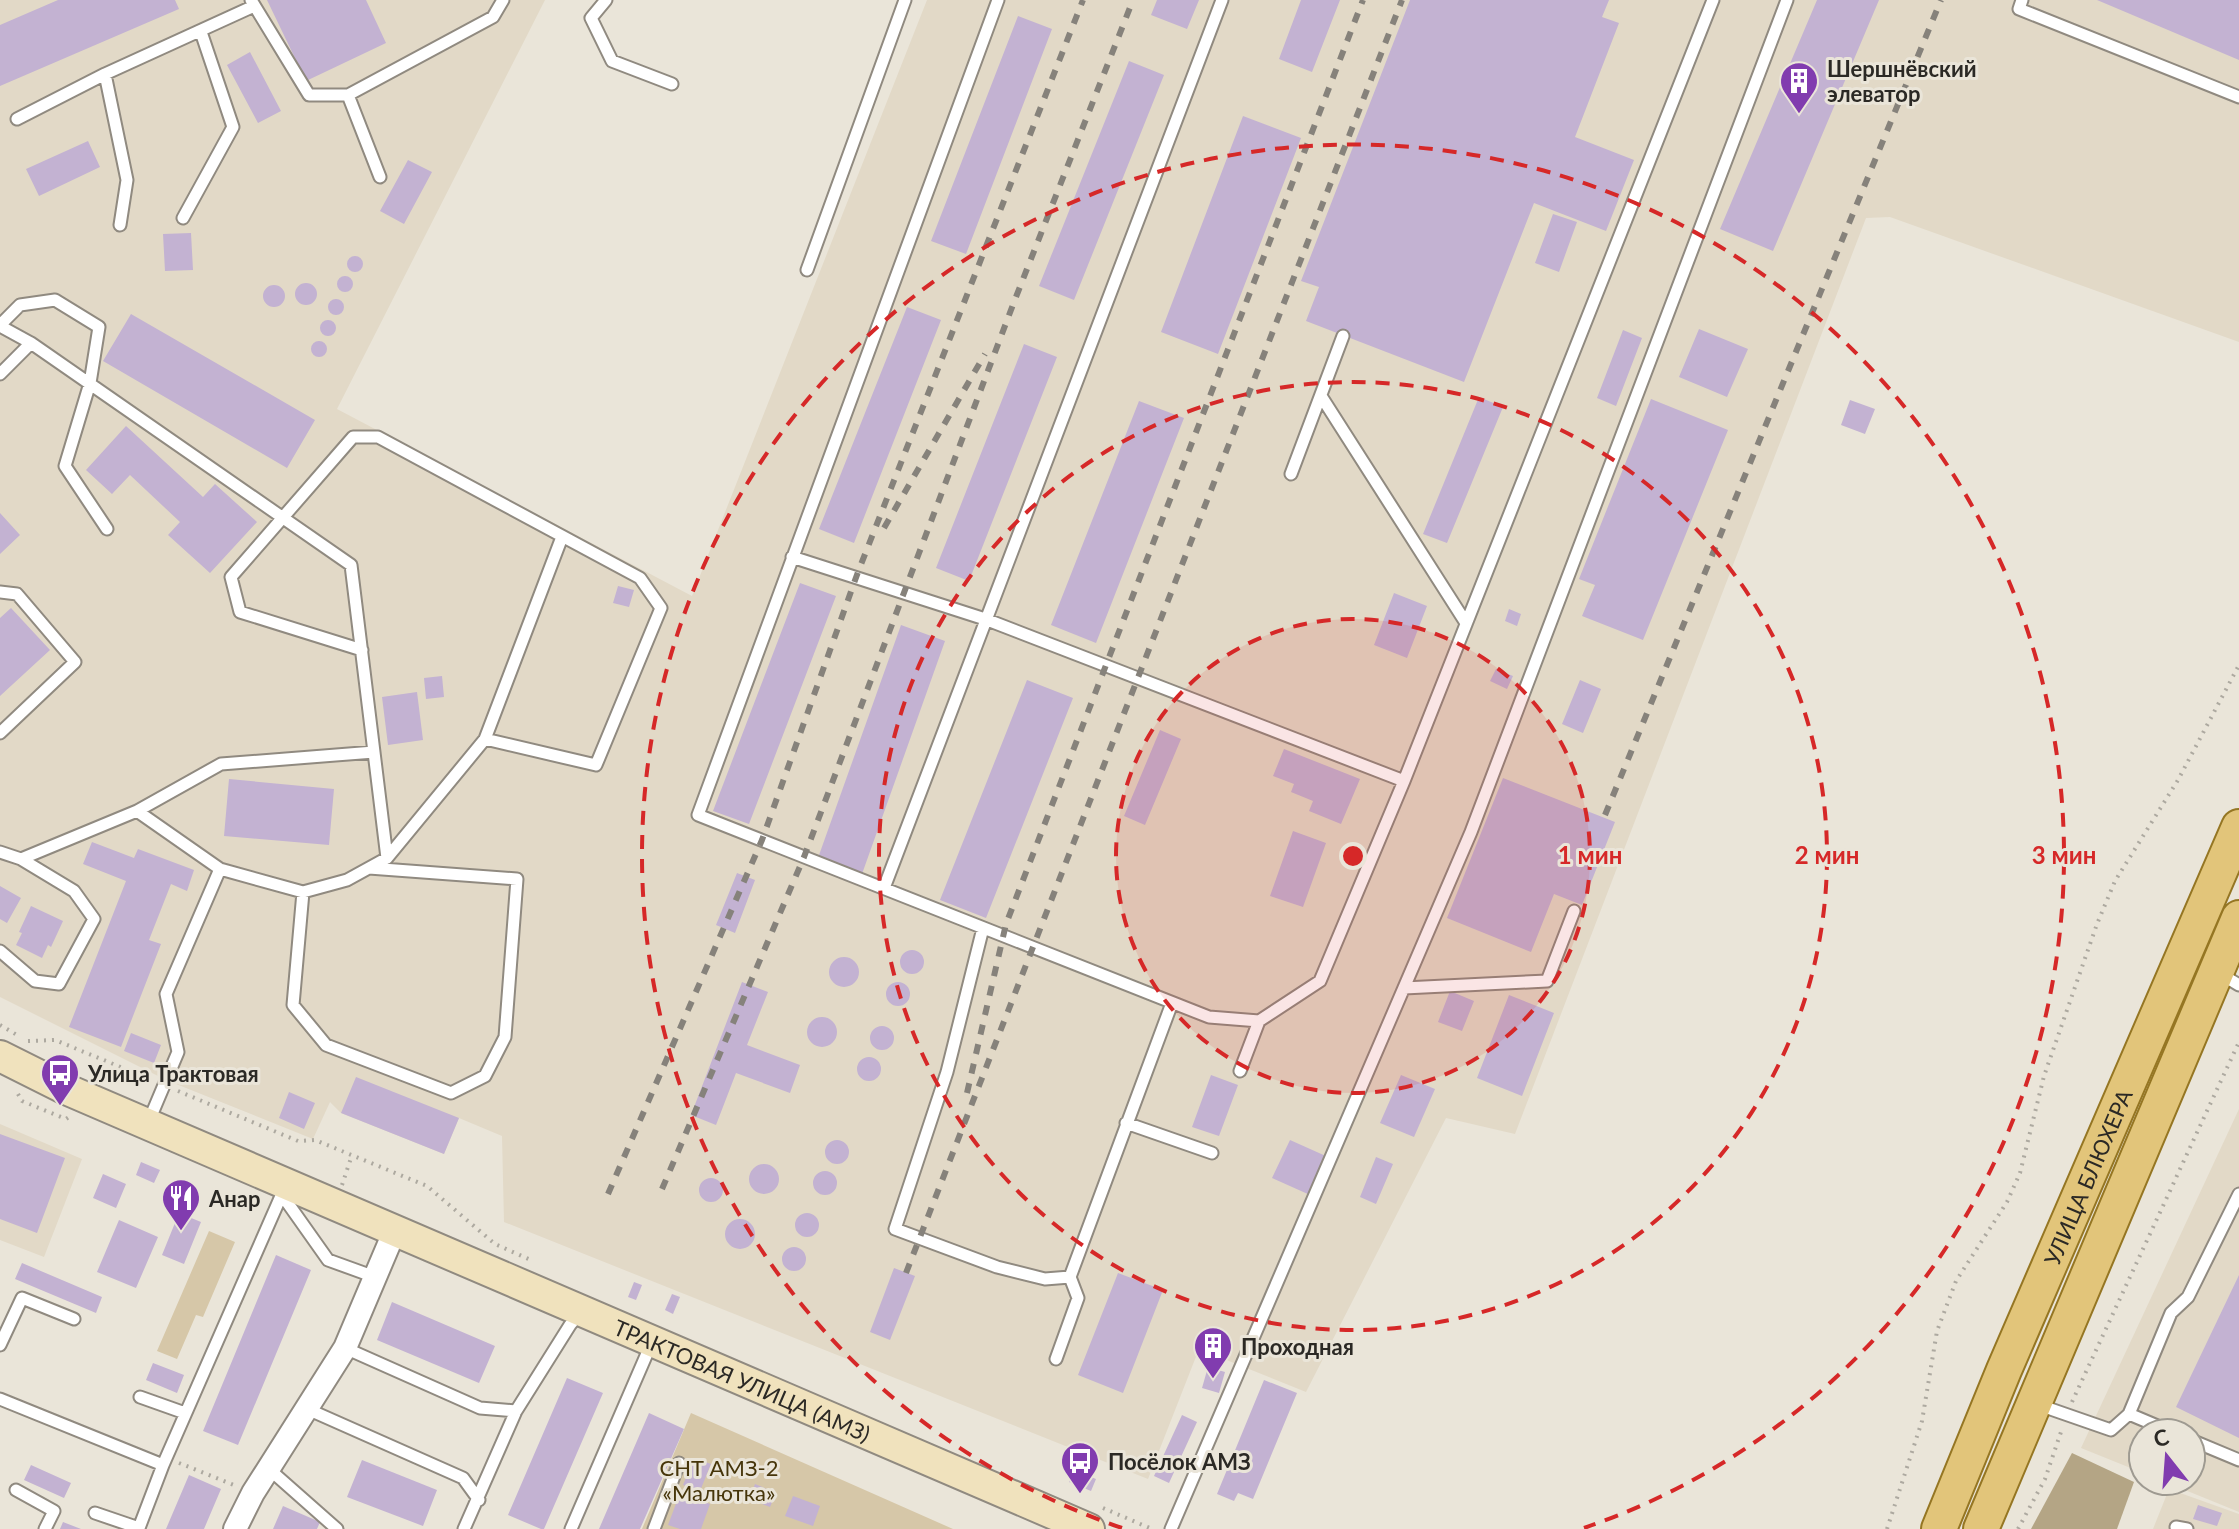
<svg xmlns="http://www.w3.org/2000/svg" width="2239" height="1529" font-family="Lato,sans-serif">
<style>
.built{fill:#e2d9c7}
.green{fill:#d6c7a8}
.forest{fill:#b4a585}
.building{fill:#c3b2d2}
.lines{fill:none;stroke-linecap:round;stroke-linejoin:round}
.lane-casing{stroke:#908a80;stroke-width:15}
.street-casing{stroke:#908a80;stroke-width:26}
.secondary-casing{stroke:#908a80;stroke-width:34}
.primary-casing{stroke:#957623;stroke-width:38}
.path{stroke:#ada9a0;stroke-width:4;stroke-dasharray:2 6;stroke-linecap:butt}
.lane{stroke:#fff;stroke-width:11}
.street{stroke:#fff;stroke-width:22}
.secondary{stroke:#f0e2bd;stroke-width:30}
.primary{stroke:#e2c57a;stroke-width:34}
.rail{stroke:#86827b;stroke-width:6;stroke-dasharray:10 10;stroke-linecap:butt}
.ring{fill:none;stroke:#d62828;stroke-width:4;stroke-dasharray:14 10}
.labels{text-anchor:middle;dominant-baseline:central;stroke-width:6;stroke-linejoin:round;paint-order:stroke}
.poi-label{font-size:22px;font-weight:bold;fill:#2b2925;stroke:#eae5d9;text-anchor:start}
.street-label{font-size:22px;fill:#2b2925;stroke:#eae5d9}
.park-label{font-size:22px;fill:#46350a;stroke:#eae5d9}
.centre{fill:#d62828;stroke:#eae5d9;stroke-width:4}
.ring-label{font-size:24px;text-anchor:middle;font-weight:bold;fill:#d62828;stroke:#eae5d9;stroke-width:6;stroke-linejoin:round;paint-order:stroke}
</style>
<rect width="100%" height="100%" fill="#eae5d9"/>
<path class="built" d="M0,0H545L337,409L692,596L927,0H2239V342L1890,217L1866,218L1515,1134L1446,1118L1306,1392L1199,1349L1148,1479L504,1222L502,1136L459,1118L444,1154L341,1113L330,1102L313,1139L166,1080L0,997Z
M2239,1109V1512L2163,1481H2191V1433H2143V1473L2081,1448Z
M0,1124L82,1159L44,1257L0,1240Z
M2169,1489L2239,1514V1529H2153Z"/>
<path class="green" d="M209,1231L235,1242L203,1317L196,1315L177,1359L157,1351Z
M691,1413L953,1529H642Z"/>
<path class="forest" d="M2072,1453L2134,1482L2117,1529H2031Z"/>
<path class="building" d="M58,0H175L179,9L0,86V25Z
M267,0H366L386,43L306,81Z
M1157,0H1199L1187,29L1151,15Z
M1301,0H1340L1312,72L1279,59Z
M1410,0H1609L1602,17L1619,23L1575,137L1634,160L1606,231L1534,203L1464,382L1306,321L1319,287L1301,281Z
M1817,0H1879L1773,251L1720,229Z
M2097,0H2239V60Z
M1018,16L1052,29L966,254L931,241Z
M250,52L281,111L258,123L227,65Z
M1129,61L1164,75L1074,300L1039,286Z
M1243,116L1301,138L1218,354L1161,332Z
M88,141L100,167L39,196L26,169Z
M408,160L432,172L404,224L380,211Z
M1553,214L1577,222L1559,272L1535,263Z
M191,233L193,270L165,271L163,234Z
M347 264a8 8 0 1 1 16 0a8 8 0 1 1-16 0Z
M337 284a8 8 0 1 1 16 0a8 8 0 1 1-16 0Z
M295 294a11 11 0 1 1 22 0a11 11 0 1 1-22 0Z
M263 296a11 11 0 1 1 22 0a11 11 0 1 1-22 0Z
M328 307a8 8 0 1 1 16 0a8 8 0 1 1-16 0Z
M907,307L941,320L854,543L819,529Z
M131,314L315,420L287,468L103,361Z
M320 328a8 8 0 1 1 16 0a8 8 0 1 1-16 0Z
M1699,329L1748,349L1727,397L1679,377Z
M1623,330L1642,338L1616,406L1597,398Z
M311 349a8 8 0 1 1 16 0a8 8 0 1 1-16 0Z
M1024,344L1057,357L969,581L936,568Z
M1479,397L1503,407L1447,543L1423,534Z
M1651,399L1728,430L1643,640L1582,616L1595,585L1579,579Z
M1850,400L1875,409L1865,434L1841,425Z
M1139,401L1184,418L1096,643L1051,625Z
M126,426L203,497L215,484L257,522L210,573L168,535L180,522L130,475L112,494L86,470Z
M0,513L20,535L0,554Z
M800,583L836,596L749,824L713,811Z
M618,586L634,590L629,607L613,603Z
M1394,593L1427,606L1407,658L1374,645Z
M11,608L50,650L0,696V618Z
M1509,609L1521,614L1517,626L1505,621Z
M901,625L945,641L862,874L818,858Z
M1496,669L1513,676L1507,689L1490,681Z
M442,676L444,697L426,699L424,678Z
M1027,680L1073,698L986,918L940,900Z
M1580,680L1601,689L1583,733L1562,724Z
M417,692L423,740L388,745L382,697Z
M1160,730L1181,739L1145,825L1124,816Z
M1284,749L1360,779L1341,824L1309,811L1313,801L1291,792L1294,784L1273,776Z
M1503,778L1615,822L1582,905L1554,894L1531,952L1447,918Z
M229,779L334,789L329,845L224,836Z
M1293,831L1326,843L1303,907L1270,896Z
M92,842L134,858L138,849L194,870L187,891L171,884L149,940L161,944L121,1047L69,1027L126,881L83,864Z
M737,873L755,880L735,933L716,925Z
M0,886L21,898L7,923L0,919Z
M31,906L63,921L51,947L48,945L42,958L16,945L22,933L19,932Z
M900 962a12 12 0 1 1 24 0a12 12 0 1 1-24 0Z
M829 972a15 15 0 1 1 30 0a15 15 0 1 1-30 0Z
M742,982L768,992L747,1045L800,1065L790,1093L736,1073L716,1125L691,1115Z
M886 994a12 12 0 1 1 24 0a12 12 0 1 1-24 0Z
M1450,991L1474,1001L1462,1031L1438,1022Z
M1509,995L1554,1013L1522,1096L1477,1078Z
M807 1032a15 15 0 1 1 30 0a15 15 0 1 1-30 0Z
M870 1038a12 12 0 1 1 24 0a12 12 0 1 1-24 0Z
M131,1033L161,1045L154,1063L124,1051Z
M857 1069a12 12 0 1 1 24 0a12 12 0 1 1-24 0Z
M1211,1075L1238,1085L1219,1136L1192,1127Z
M1401,1075L1435,1089L1414,1137L1380,1123Z
M356,1077L459,1118L444,1154L341,1113Z
M289,1092L315,1103L304,1129L279,1118Z
M0,1134L65,1158L37,1233L0,1219Z
M1290,1140L1328,1157L1310,1195L1272,1178Z
M825 1152a12 12 0 1 1 24 0a12 12 0 1 1-24 0Z
M1376,1157L1393,1164L1376,1204L1360,1197Z
M141,1162L160,1170L154,1183L136,1175Z
M749 1179a15 15 0 1 1 30 0a15 15 0 1 1-30 0Z
M813 1183a12 12 0 1 1 24 0a12 12 0 1 1-24 0Z
M103,1174L126,1184L116,1208L93,1198Z
M699 1190a12 12 0 1 1 24 0a12 12 0 1 1-24 0Z
M179,1213L201,1222L184,1264L162,1255Z
M795 1225a12 12 0 1 1 24 0a12 12 0 1 1-24 0Z
M725 1234a15 15 0 1 1 30 0a15 15 0 1 1-30 0Z
M119,1220L158,1237L136,1288L97,1272Z
M782 1259a12 12 0 1 1 24 0a12 12 0 1 1-24 0Z
M276,1255L311,1270L238,1445L203,1431Z
M22,1263L102,1297L96,1313L15,1279Z
M894,1268L915,1276L890,1340L870,1332Z
M1118,1273L1163,1290L1123,1393L1078,1375Z
M2239,1275V1438L2176,1407Z
M634,1282L642,1285L636,1300L628,1297Z
M672,1294L680,1297L673,1314L665,1310Z
M392,1302L495,1346L479,1383L377,1340Z
M153,1363L184,1375L177,1393L146,1380Z
M1208,1367L1225,1372L1219,1393L1202,1388Z
M567,1378L603,1393L544,1529H541L508,1515Z
M1264,1380L1297,1393L1253,1499L1238,1493L1234,1501L1217,1494Z
M649,1413L684,1429L640,1529H599Z
M1182,1415L1197,1422L1169,1483L1154,1476Z
M694,1458L711,1464L700,1491L683,1485Z
M362,1460L437,1490L423,1526L347,1497Z
M31,1465L71,1483L64,1498L24,1480Z
M1074,1470L1096,1479L1091,1491L1069,1482Z
M189,1475L221,1489L204,1529H166Z
M755,1484L776,1493L770,1507L749,1499Z
M680,1493L710,1504L701,1529H680L668,1525Z
M793,1496L820,1506L813,1526L785,1516Z
M2198,1505L2222,1513L2217,1526L2193,1519Z
M283,1506L320,1522L317,1529H273Z
M63,1522L81,1529H60Z"/>
<g class="lines">
<g class="lane-casing">
<path id="lane" d="M251,0L309,95H348L493,17L503,0
M606,0L591,18L612,61L672,84
M998,0L698,815L1209,1017L1259,1021L1320,981L1404,781L1713,0
M2022,0L2019,9L2239,97
M105,74L127,180L120,225
M348,95L380,177
M17,119L105,74L254,6
M183,218L233,127L201,32
M807,270L905,0
M0,325L20,305L55,300L99,327L90,383L65,466L107,529
M0,326L31,343
M0,374L31,343L351,565L387,858
M1321,396L1466,623
M1291,474L1343,336
M792,557L985,619L1404,781
M0,592L17,594L75,662L0,733
M362,650L240,612L231,577L353,437H378L640,578L661,608L596,765L485,739
M137,811L221,764L374,752
M0,852L21,859L74,891L94,919L59,984L35,981L0,951
M21,859L137,811L220,869L303,892L347,880L387,858L485,739L562,537
M884,888L1222,0
M303,892L293,1005L326,1045L451,1093L485,1076L505,1037L517,879L369,868
M983,928L947,1072L895,1229L997,1267L1045,1279L1070,1277L1172,1003
M2219,973L2239,985
M1404,988L1547,981L1574,911
M1240,1071L1259,1021
M148,1123L178,1052L166,994L220,869
M1126,1123L1212,1153
M282,1195L328,1260L375,1277
M0,1345L22,1298L74,1319
M345,1348L480,1408L516,1411
M1056,1359L1078,1298L1070,1277
M140,1397L185,1413
M0,1399L163,1465
M2039,1405L2111,1430L2129,1414L2171,1313L2188,1297L2239,1194
M305,1408L463,1478L479,1500
M2129,1414L2174,1433
M2191,1440L2239,1460
M269,1469L337,1529
M16,1490L54,1511L45,1529
M95,1513L139,1528L163,1465L285,1187
M2176,1527L2187,1529
M464,1529L516,1411L570,1325L581,1312
M571,1529L652,1342
M654,1529L679,1463
M1171,1529L1471,832L1787,0"/>
</g>
<g class="street-casing">
<path id="street" d="M235,1529L253,1493L345,1348L395,1230"/>
</g>
<g class="secondary-casing">
<g id="secondary">
<path id="s1" d="M0,1056L68,1090L1089,1529"/>
</g>
</g>
<g class="primary-casing">
<g id="primary">
<path id="s2" d="M1939,1529L2004,1370L2239,827"/>
<path d="M1981,1529L2239,918"/>
</g>
</g>
<path class="path" d="M0,1025L17,1035
M28,1041L55,1040L152,1080
M178,1091L298,1141L315,1140L427,1186L495,1244L533,1261
M18,1094L22,1101L66,1119L69,1117
M342,1185L352,1155
M2072,1402L2239,1042
M179,1463L234,1485
M1103,1508L1152,1529
M1887,1529L1922,1421L1937,1331L1956,1281L2007,1202L2020,1173L2044,1076L2097,924L2115,881L2178,780L2239,665
M2018,1529L2045,1479L2062,1429"/>
<use href="#lane" class="lane"/>
<use href="#street" class="street"/>
<use href="#secondary" class="secondary"/>
<use href="#primary" class="primary"/>
<path class="rail" d="M884,528L985,354
M1605,815L1941,0
M967,1093L1006,924L1363,0
M662,1189L804,857L1014,302L1133,0
M608,1194L762,840L858,572L1083,0
M906,1273L1402,0"/>
</g>
<circle cx="1353" cy="856" r="237" fill="#d62828" fill-opacity=".12"/>
<g class="ring">
<circle cx="1353" cy="856" r="237"/>
<circle cx="1353" cy="856" r="474"/>
<path d="M1122 1528A711 711 0 1 1 1584 1528"/>
</g>
<defs>
<g id="building-pin" transform="scale(2)"><path d="M0 17L-7.5 6A9.5 9.5 0 1 1 7.5 6Z" fill="#813caf" stroke="#eae5d9"/><path d="M-4-6H4V6H1V3H-1V6H-4ZM-2.5-4.3h1.7v1.8h-1.7ZM.8-4.3h1.7v1.8H.8ZM-2.5-1h1.7V.8h-1.7ZM.8-1h1.7V.8H.8Z" fill="#fff"/></g>
<g id="bus-pin" transform="scale(2)"><path d="M0 17L-7.5 6A9.5 9.5 0 1 1 7.5 6Z" fill="#813caf" stroke="#eae5d9"/><path d="M-5-6H5V4H4V6H2V4H-2V6H-4V4H-5ZM-3.5-4V0h7V-4ZM-3.5 1.2v1.5H-2V1.2ZM2 1.2v1.5H3.5V1.2Z" fill="#fff"/></g>
<g id="restaurant-pin" transform="scale(2)"><path d="M0 17L-7.5 6A9.5 9.5 0 1 1 7.5 6Z" fill="#813caf" stroke="#eae5d9"/><path d="M-5-6h1v4h1v-4h1v4h1v-4h1v5L-1.5 .5V6h-2V.5L-5-1ZM5-6V6H3V1.5H1.5Q1.5-4 5-6Z" fill="#fff"/></g>
</defs>
<g fill-rule="evenodd">
<use href="#building-pin" x="1799" y="81"/>
<use href="#bus-pin" x="60" y="1073"/>
<use href="#restaurant-pin" x="181" y="1198"/>
<use href="#building-pin" x="1213" y="1346"/>
<use href="#bus-pin" x="1080" y="1461"/>
</g>
<g class="labels">
<g class="poi-label">
<text x="1827" y="68">Шершнёвский<tspan x="1827" dy="25">элеватор</tspan></text>
<text x="88" y="1073">Улица Трактовая</text>
<text x="209" y="1198">Анар</text>
<text x="1241" y="1346">Проходная</text>
<text x="1108" y="1461">Посёлок АМЗ</text>
</g>
<g class="street-label">
<text stroke="none"><textPath href="#s2" startOffset="382">УЛИЦА БЛЮХЕРА</textPath></text>
<text stroke="none"><textPath href="#s1" startOffset="810">ТРАКТОВАЯ УЛИЦА (АМЗ)</textPath></text>
</g>
<g class="park-label">
<text x="719" y="1467">СНТ АМЗ-2<tspan x="719" dy="25">«Малютка»</tspan></text>
</g>
</g>
<circle cx="1353" cy="856" r="12" class="centre"/>
<g class="ring-label">
<text x="1590" y="864">1 мин</text>
<text x="1827" y="864">2 мин</text>
<text x="2064" y="864">3 мин</text>
</g>
<g transform="translate(2167 1457) rotate(343)"><circle r="38" fill="#eae5d9" stroke="#9e9a91" stroke-width="2"/>
<path d="M0-6L14 30L0 20L-14 30Z" fill="#813caf"/>
<text y="-12" font-size="22" font-weight="bold" text-anchor="middle" fill="#2b2925">С</text>
</g>
</svg>
